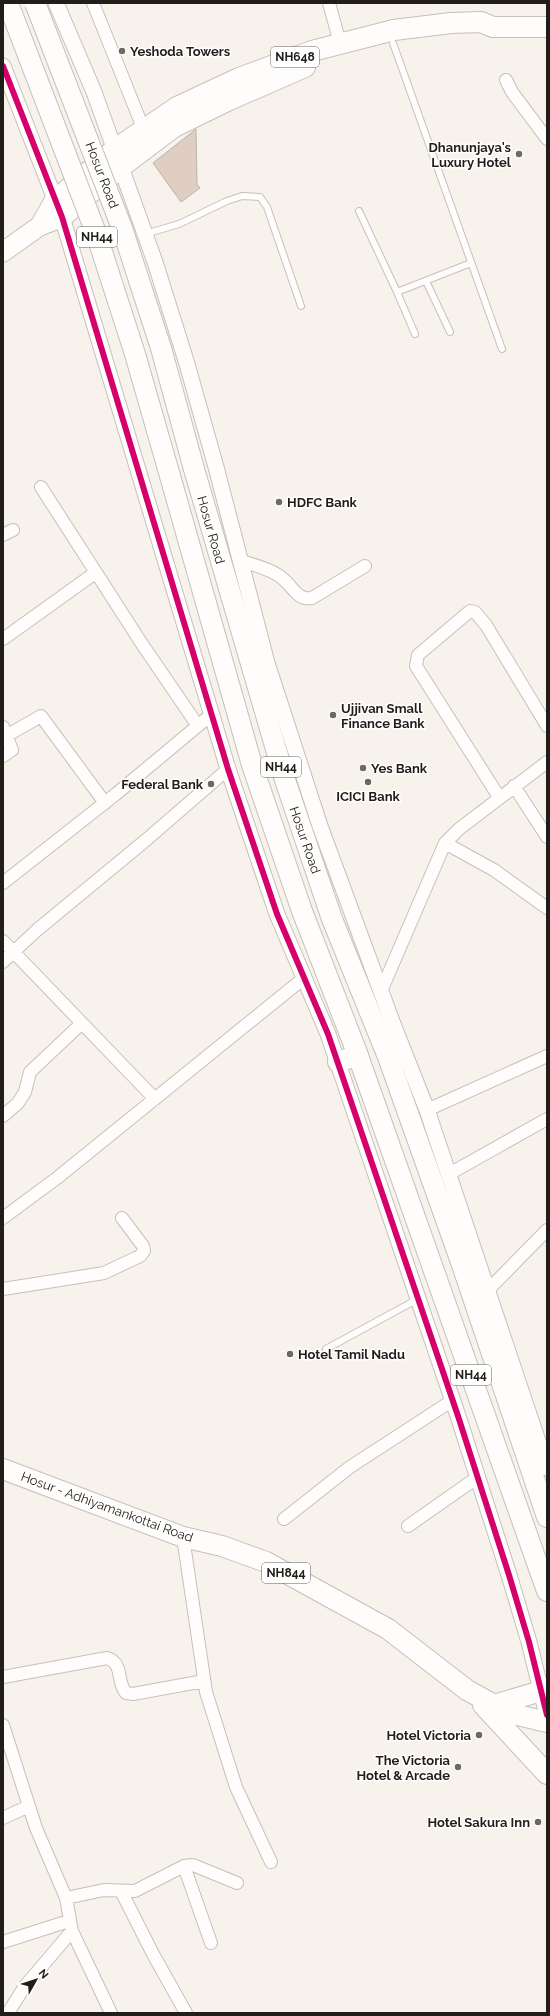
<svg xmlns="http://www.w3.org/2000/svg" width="550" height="2016" font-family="Raleway,sans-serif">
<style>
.building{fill:#e0cec2;stroke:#bab5b0}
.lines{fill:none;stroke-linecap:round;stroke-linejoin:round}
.service-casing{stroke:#c5c0bb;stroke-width:8}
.minor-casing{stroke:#c5c0bb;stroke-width:14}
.tertiary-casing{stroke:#c5c0bb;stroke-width:17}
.primary-casing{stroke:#c5c0bb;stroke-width:21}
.trunk-casing{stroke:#c5c0bb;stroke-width:22}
.service{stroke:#fefdfc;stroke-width:6}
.minor{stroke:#fefdfc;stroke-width:12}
.tertiary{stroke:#fefdfc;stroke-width:15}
.primary{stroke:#fefdfc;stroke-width:19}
.trunk{stroke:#fefdfc;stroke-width:20}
.trunk-bridge-casing{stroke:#c5c0bb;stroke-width:22;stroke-linecap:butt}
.trunk-bridge{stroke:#fefdfc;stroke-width:20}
.cycleway-casing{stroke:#fff;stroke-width:8}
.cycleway{stroke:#d6006c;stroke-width:6}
.poi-dot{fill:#6c6862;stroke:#fff;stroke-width:1.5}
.labels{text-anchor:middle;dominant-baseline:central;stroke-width:3;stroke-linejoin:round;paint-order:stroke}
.shield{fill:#fff;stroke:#64615d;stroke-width:1}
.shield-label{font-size:12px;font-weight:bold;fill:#211d18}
.poi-label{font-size:13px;font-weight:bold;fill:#211d18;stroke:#fff;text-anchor:start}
.street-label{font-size:13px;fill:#211d18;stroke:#fff}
</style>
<rect width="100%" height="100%" fill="#f7f2eb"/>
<path class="building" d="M196,129L197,184L200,188L181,202L153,163Z"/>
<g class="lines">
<g class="service-casing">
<path id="service" d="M393,43L502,349
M359,211L397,292L471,263
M145,234L179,224L227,201L242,196L260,197L267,207L301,306
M426,281L450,332
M397,292L415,334
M326,1349L418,1299"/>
</g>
<g class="minor-casing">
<path id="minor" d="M93,3L143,128
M329,3L340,43
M506,80L512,92L547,139
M41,487L142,644L198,726
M3,535L13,530
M241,561C254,565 271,569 282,578C292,585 297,601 312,598L365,566
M3,639L95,573
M3,727L12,750L3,756
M6,736L41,716L105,803
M514,786L547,837
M499,797L416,666L418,655L470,611L475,612L486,625L547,726
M445,843L494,870L547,908
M3,883L116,794L212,714
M3,941L155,1099
M3,962L37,930L146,840L228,769
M382,989L445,843L459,829L547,762
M427,1110L547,1056
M3,1116L18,1103L25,1092L30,1072L82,1023
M449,1174L547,1119
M3,1218L57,1178L304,978
M3,1289L104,1273L140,1256L144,1251L143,1246L122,1218
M488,1290L547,1230
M284,1519L350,1467L453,1400
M408,1526L478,1477
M183,1537L206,1692L236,1787L271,1862
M3,1677L107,1658C124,1663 116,1682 126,1693L133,1694L204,1681
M3,1725L36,1828L66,1898L72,1931L111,2013
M3,1818L29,1806
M184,1866L211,1943
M121,1891L153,1954L186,2013
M66,1898L104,1890L135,1891L184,1866L193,1865L237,1883
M3,1942L69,1921
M8,2013L25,1986L72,1931"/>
</g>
<g class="tertiary-casing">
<path id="tertiary" d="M56,3L94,92L155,262L187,364L216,467L267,663L320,826L393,1024L427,1110L547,1468
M3,66L62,217L228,769L277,914L328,1034L458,1416L509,1575L529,1642L547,1715"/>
</g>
<g class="primary-casing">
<path id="primary" d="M3,252L41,225"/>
</g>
<g class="trunk-casing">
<path id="trunk" d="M41,225L55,200L115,149L177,107L239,78L312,51L394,30L451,23L481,22L493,27H547
M41,225L62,217L121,167L174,127L227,101L305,67
M194,469L285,780L332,919L388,1057L461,1262L547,1517
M170,476L252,765L302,911L356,1050L547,1591
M338,1062L358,1055
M3,1469L183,1537L222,1546L266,1562L388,1629L467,1690L509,1713L547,1722
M483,1705L547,1774
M494,1705L541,1691"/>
</g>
<use href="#service" class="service"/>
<use href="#minor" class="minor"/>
<use href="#tertiary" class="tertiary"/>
<use href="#primary" class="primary"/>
<use href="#trunk" class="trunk"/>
<g class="trunk-bridge-casing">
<path id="trunk-bridge" d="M8,3L96,233L135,354L170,476
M35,3L122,228L161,348L194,469"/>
</g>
<use href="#trunk-bridge" class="trunk-bridge"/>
<g class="cycleway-casing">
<path id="cycleway" d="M3,66L62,217L228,769L277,914L328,1034L458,1416L509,1575L529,1642L547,1715"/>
</g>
<use href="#cycleway" class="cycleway"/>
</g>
<g class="poi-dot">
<circle cx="122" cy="51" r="4"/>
<circle cx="519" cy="154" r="4"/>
<circle cx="279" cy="502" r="4"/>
<circle cx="333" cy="715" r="4"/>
<circle cx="363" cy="768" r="4"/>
<circle cx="368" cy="782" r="4"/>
<circle cx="211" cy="784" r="4"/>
<circle cx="290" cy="1354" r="4"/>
<circle cx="479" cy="1735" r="4"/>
<circle cx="458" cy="1767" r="4"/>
<circle cx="538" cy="1822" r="4"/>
</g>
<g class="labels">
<g class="shield">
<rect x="271" y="47" width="48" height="20" rx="3"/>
<rect x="77" y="227" width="40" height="20" rx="3"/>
<rect x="261" y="757" width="40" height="20" rx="3"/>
<rect x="451" y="1365" width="40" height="20" rx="3"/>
<rect x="262" y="1563" width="48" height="20" rx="3"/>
</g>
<g class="shield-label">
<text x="295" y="57">NH648</text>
<text x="97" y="237">NH44</text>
<text x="281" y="767">NH44</text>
<text x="471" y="1375">NH44</text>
<text x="286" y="1573">NH844</text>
</g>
<g class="poi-label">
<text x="130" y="51">Yeshoda Towers</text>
<text x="511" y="147" text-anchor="end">Dhanunjaya's<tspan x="511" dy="15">Luxury Hotel</tspan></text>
<text x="287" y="502">HDFC Bank</text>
<text x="341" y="708">Ujjivan Small<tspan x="341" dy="15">Finance Bank</tspan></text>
<text x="371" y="768">Yes Bank</text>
<text x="203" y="784" text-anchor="end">Federal Bank</text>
<text x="368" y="796" text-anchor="middle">ICICI Bank</text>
<text x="298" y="1354">Hotel Tamil Nadu</text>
<text x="471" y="1735" text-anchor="end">Hotel Victoria</text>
<text x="450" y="1760" text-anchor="end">The Victoria<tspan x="450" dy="15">Hotel &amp; Arcade</tspan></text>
<text x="530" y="1822" text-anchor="end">Hotel Sakura Inn</text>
</g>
<g class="street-label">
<text transform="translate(102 175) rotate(69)">Hosur Road</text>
<text transform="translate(211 530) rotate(74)">Hosur Road</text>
<text transform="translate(305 840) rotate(71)">Hosur Road</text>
<text transform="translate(107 1507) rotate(20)">Hosur - Adhiyamankottai Road</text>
</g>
</g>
<rect width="550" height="2016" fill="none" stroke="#211d18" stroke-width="8"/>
<g transform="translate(36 1980) rotate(51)" stroke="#ffffff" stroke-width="3" paint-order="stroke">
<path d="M0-3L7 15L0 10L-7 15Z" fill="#211d18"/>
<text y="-6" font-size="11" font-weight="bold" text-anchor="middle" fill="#211d18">N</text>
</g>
</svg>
